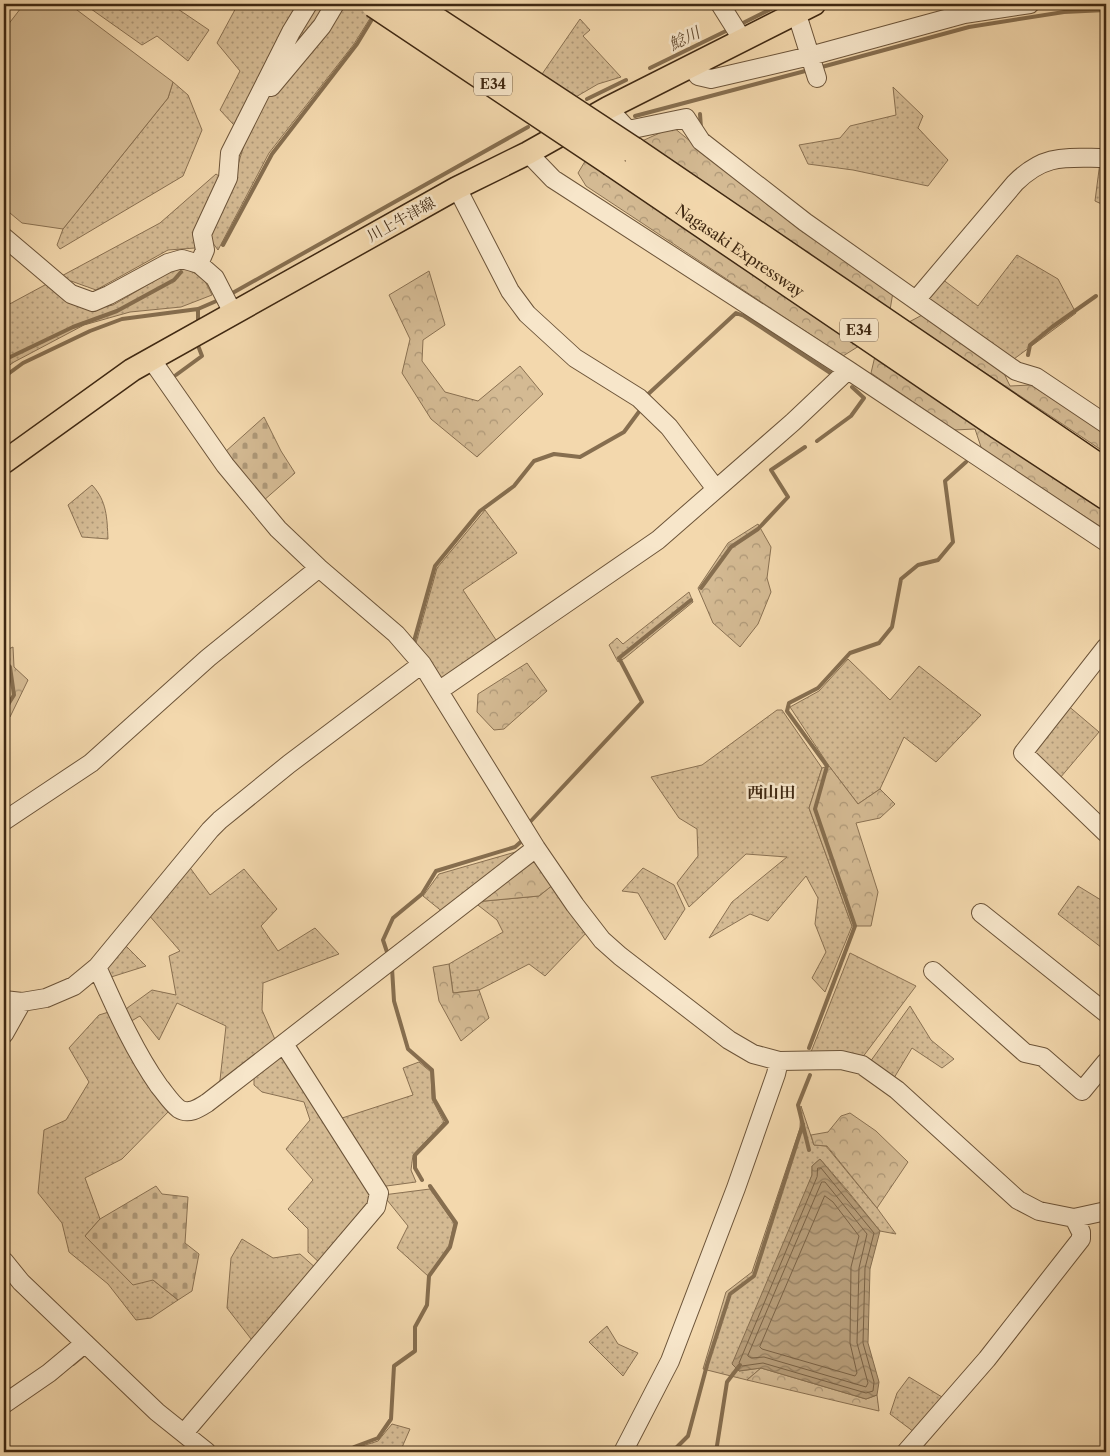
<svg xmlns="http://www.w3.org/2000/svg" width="1110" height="1456" font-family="'Libre Caslon Text','Noto Serif JP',serif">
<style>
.green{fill:url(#green-dots);stroke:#8a7152}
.forest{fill:url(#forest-crowns);stroke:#8a7152}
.cemetery{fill:url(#cemetery-stones);stroke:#8a7152}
.pitch{fill:#d4ba93;stroke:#8a7152}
.water{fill:url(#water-waves);stroke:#866e4f}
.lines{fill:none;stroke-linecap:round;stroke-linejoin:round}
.shore{stroke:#7a6245;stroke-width:1}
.stream{stroke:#866e4f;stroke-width:4}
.minor-casing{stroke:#6c5439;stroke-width:20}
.major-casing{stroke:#3f2812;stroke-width:25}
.highway-casing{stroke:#3f2812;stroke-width:29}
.minor{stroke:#f7e6ca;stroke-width:18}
.major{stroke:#f3d8ad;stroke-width:22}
.highway{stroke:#f3d8ad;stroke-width:26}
.highway-bridge-casing{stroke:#3f2812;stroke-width:29;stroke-linecap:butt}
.highway-bridge{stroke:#f3d8ad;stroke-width:26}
.labels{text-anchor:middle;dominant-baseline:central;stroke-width:5;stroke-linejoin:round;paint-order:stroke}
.shield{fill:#f7e6ca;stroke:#766149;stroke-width:1}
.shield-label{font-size:14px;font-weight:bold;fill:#3f2812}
.street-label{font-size:15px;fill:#3f2812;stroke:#f7e6ca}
.water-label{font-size:16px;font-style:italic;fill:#634b31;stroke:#f7e6ca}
.neighbourhood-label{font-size:16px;font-weight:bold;fill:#3f2812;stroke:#f7e6ca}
</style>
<defs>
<pattern id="green-dots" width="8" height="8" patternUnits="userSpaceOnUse" patternTransform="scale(1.25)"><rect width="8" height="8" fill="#d4ba93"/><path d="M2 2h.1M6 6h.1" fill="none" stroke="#ad9777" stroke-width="1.8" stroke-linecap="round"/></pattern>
<pattern id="forest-crowns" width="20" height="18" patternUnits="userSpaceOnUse" patternTransform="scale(1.25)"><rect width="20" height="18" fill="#d4ba93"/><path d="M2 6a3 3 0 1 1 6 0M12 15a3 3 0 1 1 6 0" fill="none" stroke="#ad9777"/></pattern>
<pattern id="cemetery-stones" width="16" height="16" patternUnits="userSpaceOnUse" patternTransform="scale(1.25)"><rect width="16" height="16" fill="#d4ba93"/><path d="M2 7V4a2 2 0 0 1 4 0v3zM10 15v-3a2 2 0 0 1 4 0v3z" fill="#ad9777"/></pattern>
<pattern id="water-waves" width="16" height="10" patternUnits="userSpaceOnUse" patternTransform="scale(1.25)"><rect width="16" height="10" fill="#b69c78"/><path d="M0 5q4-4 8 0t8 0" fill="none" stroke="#957f61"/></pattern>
</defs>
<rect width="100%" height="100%" fill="#f3d8ad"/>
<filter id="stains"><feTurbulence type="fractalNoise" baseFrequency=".004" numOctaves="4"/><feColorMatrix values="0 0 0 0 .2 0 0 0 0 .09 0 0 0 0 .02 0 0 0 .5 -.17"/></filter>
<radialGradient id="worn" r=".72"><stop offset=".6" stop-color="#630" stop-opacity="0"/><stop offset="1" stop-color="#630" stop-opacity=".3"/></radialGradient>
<path class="green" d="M84,4H173L172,5L209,30L188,61L157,36L142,45Z
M238,4H379L354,44L269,153L218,250L201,227L195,248L168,250L96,290L71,281L55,291L91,310L113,305L168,273L184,268L203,277L212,295L181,307L130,312L84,325L14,362L4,369V307L160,223L216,174L232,185L246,138L220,110L240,71L217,43Z
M580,19L590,30L583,36L621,77L598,84L574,98L540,77Z
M173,82L188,95L202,130L183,176L60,249L57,245L63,229L168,98Z
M893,87L923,116L918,128L948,160L928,186L853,170L808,164L799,145L840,138L850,126L896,115Z
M1100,162H1106V206L1095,201Z
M1017,255L1058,279L1076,313L1014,359L927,299L942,279L978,306Z
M92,485C107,501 107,518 108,539L82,537L68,505Z
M485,510L517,553L463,590L498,643L444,682L416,643L437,568Z
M689,592L693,602L625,658L618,662L609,645L617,638L623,644Z
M848,659L890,700L919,666L981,715L936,762L904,737L880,789L858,804L829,766L790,707L819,691Z
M1066,704L1099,732L1060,778L1030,753Z
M777,710H782L822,768L809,808L852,926L825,992L812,978L826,952L815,924L818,898L806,876L768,921L750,914L709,938L732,902L787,857L746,854L689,907L677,883L698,856L697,829L679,818L651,777L702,765Z
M526,849L444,913L423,896L439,874Z
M188,865L210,895L244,869L277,909L261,926L278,951L315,928L339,954L263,983L262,1010L277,1044L219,1089L226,1026L177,1003L159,1040L140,1016L128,1023L123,1011L152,990L176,995L169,956L180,951L148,914Z
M643,868L674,885L685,909L665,940L638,893L622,891Z
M554,884L589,930L545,976L529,964L479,990L453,993L449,964L503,932L497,920L474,902L539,896Z
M1078,886L1106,903V951L1058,914Z
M124,944L146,966L108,978L104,969Z
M850,953L916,986L862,1058L811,1052Z
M910,1006L931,1040L954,1059L942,1068L912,1048L894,1078L870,1062Z
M112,1011L172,1108L122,1159L85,1178L100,1219L85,1236L153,1280L178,1300L151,1318L136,1320L108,1284L69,1252L62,1223L38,1193L44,1130L66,1120L89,1082L69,1048L99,1015Z
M282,1050L374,1192L372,1204L322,1265L308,1252V1229L288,1209L313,1180L286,1149L310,1120L304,1102L262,1092L254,1085V1072Z
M419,1062L431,1072L432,1099L444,1122L413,1155L411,1170L416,1182L379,1187L336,1120L413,1095L403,1068Z
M801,1106L814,1145L826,1146L877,1208L896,1234L880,1231L847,1190L820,1159L812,1166V1175L739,1371L761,1368L747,1380L703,1369L726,1292L752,1272L800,1128Z
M430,1189L454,1223L449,1246L428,1276L397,1248L408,1226L383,1195Z
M242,1239L273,1258L300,1254L317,1269L255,1344L227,1308L231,1258Z
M607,1326L618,1344L638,1353L623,1376L589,1342Z
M909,1377L942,1397L914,1432L890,1414L897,1393Z
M392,1424L410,1429L400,1452H355L356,1448L378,1441Z"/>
<path class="forest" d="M673,127L770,207L893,292L890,310L642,141Z
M587,158L859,346L843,356L586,186L578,173Z
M429,271L445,325L423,340L422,361L445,392L478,401L520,366L543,394L477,457L431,419L402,373L410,339L389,295Z
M926,313L1001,367L1010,386L1031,385L1106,434V453L909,322Z
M875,356L1106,511V530L982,450L975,429L954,430L871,373Z
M758,524L771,547L767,578L771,592L758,624L740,647L713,623L698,588L728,543Z
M13,647L14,667L28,680L10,717L4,723V651Z
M527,663L547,691L504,729L494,730L477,712L478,694Z
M829,766L858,804L880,789L895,804L880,818L856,823L878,892L871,926H852L809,808L822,768Z
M536,855L554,884L539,896L474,902Z
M449,964L453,993L479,990L489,1018L461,1041L439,1001L433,967Z
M850,1113L876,1131L908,1162L877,1208L827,1146L814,1145L811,1135L828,1132L841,1116Z
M761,1368L866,1399L877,1395L879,1411L747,1380Z"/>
<path class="cemetery" d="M264,417L281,451L295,473L263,501L225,452Z
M156,1186L162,1194L188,1197L185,1243L199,1254L192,1291L178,1300L153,1280L133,1285L85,1236L100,1219Z"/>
<path class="pitch" d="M24,4H69L173,82L168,98L63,229L22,223L4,208V30Z"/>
<path class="water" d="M820,1159L880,1231L870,1269L868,1343L879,1382L877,1395L866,1399L761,1368L739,1371L732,1364L812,1175V1166Z"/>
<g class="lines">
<path class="shore" d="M818,1168H821L874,1233L865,1268L863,1343L874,1382L873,1391L866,1393L763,1363L742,1366L739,1363L817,1177Z
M822,1182H825L867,1234L859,1268L857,1343L868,1383L866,1387L764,1357L751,1358L748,1356Z
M825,1196L833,1202L859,1236L851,1267L850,1343L857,1373L855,1376L762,1349L760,1347Z"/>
<path class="stream" d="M741,24L781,4
M650,68L728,30
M818,68L969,27L1064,12L1106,10
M587,99L626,80
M700,114L701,128
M635,116L809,70
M223,245L272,154L357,44L374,16
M1103,289L1106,286
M229,295L528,127
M198,325V309
M1028,355L1030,345L1052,327L1096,296
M4,360L73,327L117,311L174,280L181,272
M176,375L202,356L197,343
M4,377L23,363L90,331L122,319L198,309L221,299
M645,397L736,313L744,316L832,374
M817,441L851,416L864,398L852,387
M701,588L731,547L758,529L788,497L771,470L805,447
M414,641L435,566L480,511L514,486L534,461L554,454L580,457L624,432L641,409
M4,661L10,667L14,695L4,711
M530,822L642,702L619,658L691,600
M388,955L383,940L393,918L422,894L436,871L515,847L524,839
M392,968L394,1001L408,1049L432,1070L434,1099L447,1122L415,1155V1168L422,1180
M809,1048L855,926L815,809L827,766L787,711L789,703L818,688L850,653L879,643L892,627L901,579L918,565L938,560L953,542L945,481L966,462
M809,1150L798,1105L810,1075
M73,1364L84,1355
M353,1452L354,1447L378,1438L391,1419L394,1366L415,1351V1327L427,1305L429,1276L450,1247L456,1223L430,1186
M672,1452L688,1436L707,1365L730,1294L754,1276L803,1124
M716,1452L727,1382L740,1365"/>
<g class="minor-casing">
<path id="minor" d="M720,4L742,39
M795,13L800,24L817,78
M691,65L698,76L711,79L810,56L964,14L1030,4
M271,87L322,26L335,4
M608,108L628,130L686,118L701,141L805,222L1016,371L1036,377L1106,424
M528,153L553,179L848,370L1106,542
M457,188L510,291L527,314L575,358L639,398L669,427L716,489
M4,237L71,294L93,302L109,295L168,263L182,259L199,264L215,278L233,313
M199,264L205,250L202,234L228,178L230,153L291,32L308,4
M916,300L1015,183C1045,153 1066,158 1106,158
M151,359L225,465L278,529L319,568L396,634L422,664L536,848L575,905L602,940L620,956L729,1040L753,1054L779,1061L841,1060L862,1065L897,1090L1018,1200L1039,1211L1074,1218L1106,1211
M1106,647L1023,753L1106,833
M440,690L658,540L793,422L848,370
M4,821L91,763L208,658L319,568
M981,913L1106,1013
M97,967C115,1007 133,1049 159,1086C165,1093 171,1103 179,1109C189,1115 199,1108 207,1103L536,848
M933,971L1025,1053L1043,1057L1082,1091L1106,1062
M4,1000L22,1002L46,998L74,986L97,967L210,830L220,820L289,764L422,664
M4,1034L22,1002
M4,1261L21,1282L157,1412L207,1452
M4,1404L49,1373L85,1343
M184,1433L376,1207L379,1193L284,1044
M623,1452L670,1361L736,1188L776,1074L779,1061
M906,1452L987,1359L1081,1239V1232L1074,1218"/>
</g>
<g class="major-casing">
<path id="major" d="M4,462L132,370L457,188L528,153L608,108L814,4"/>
</g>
<g class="highway-casing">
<g id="highway">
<path d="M633,150L1106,472"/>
<path id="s1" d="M612,163L999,426L1106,496"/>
</g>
</g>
<use href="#minor" class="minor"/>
<use href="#major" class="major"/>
<use href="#highway" class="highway"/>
<g class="highway-bridge-casing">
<path id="highway-bridge" d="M374,4L612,163
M411,4L633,150"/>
</g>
<use href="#highway-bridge" class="highway-bridge"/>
</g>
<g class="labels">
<g class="shield">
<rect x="474" y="72.5" width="38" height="23" rx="4"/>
<rect x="840" y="318.5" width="38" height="23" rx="4"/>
</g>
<g class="shield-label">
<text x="493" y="84">E34</text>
<text x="859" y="330">E34</text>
</g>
<g class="street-label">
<text transform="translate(401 219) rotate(-29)">川上牛津線</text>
<text stroke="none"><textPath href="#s1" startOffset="155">Nagasaki Expressway</textPath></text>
</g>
<g class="water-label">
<text transform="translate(684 38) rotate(-26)">鯰川</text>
</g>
<g class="neighbourhood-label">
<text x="771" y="792">西山田</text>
</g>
</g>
<rect width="1110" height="1456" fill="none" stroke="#f3d8ad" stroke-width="20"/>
<rect x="5" y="5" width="1100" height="1446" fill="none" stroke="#3f2812" stroke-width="2.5"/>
<rect x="10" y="10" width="1090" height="1436" fill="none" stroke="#3f2812"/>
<rect width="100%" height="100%" filter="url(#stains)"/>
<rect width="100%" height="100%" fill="url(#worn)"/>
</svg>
